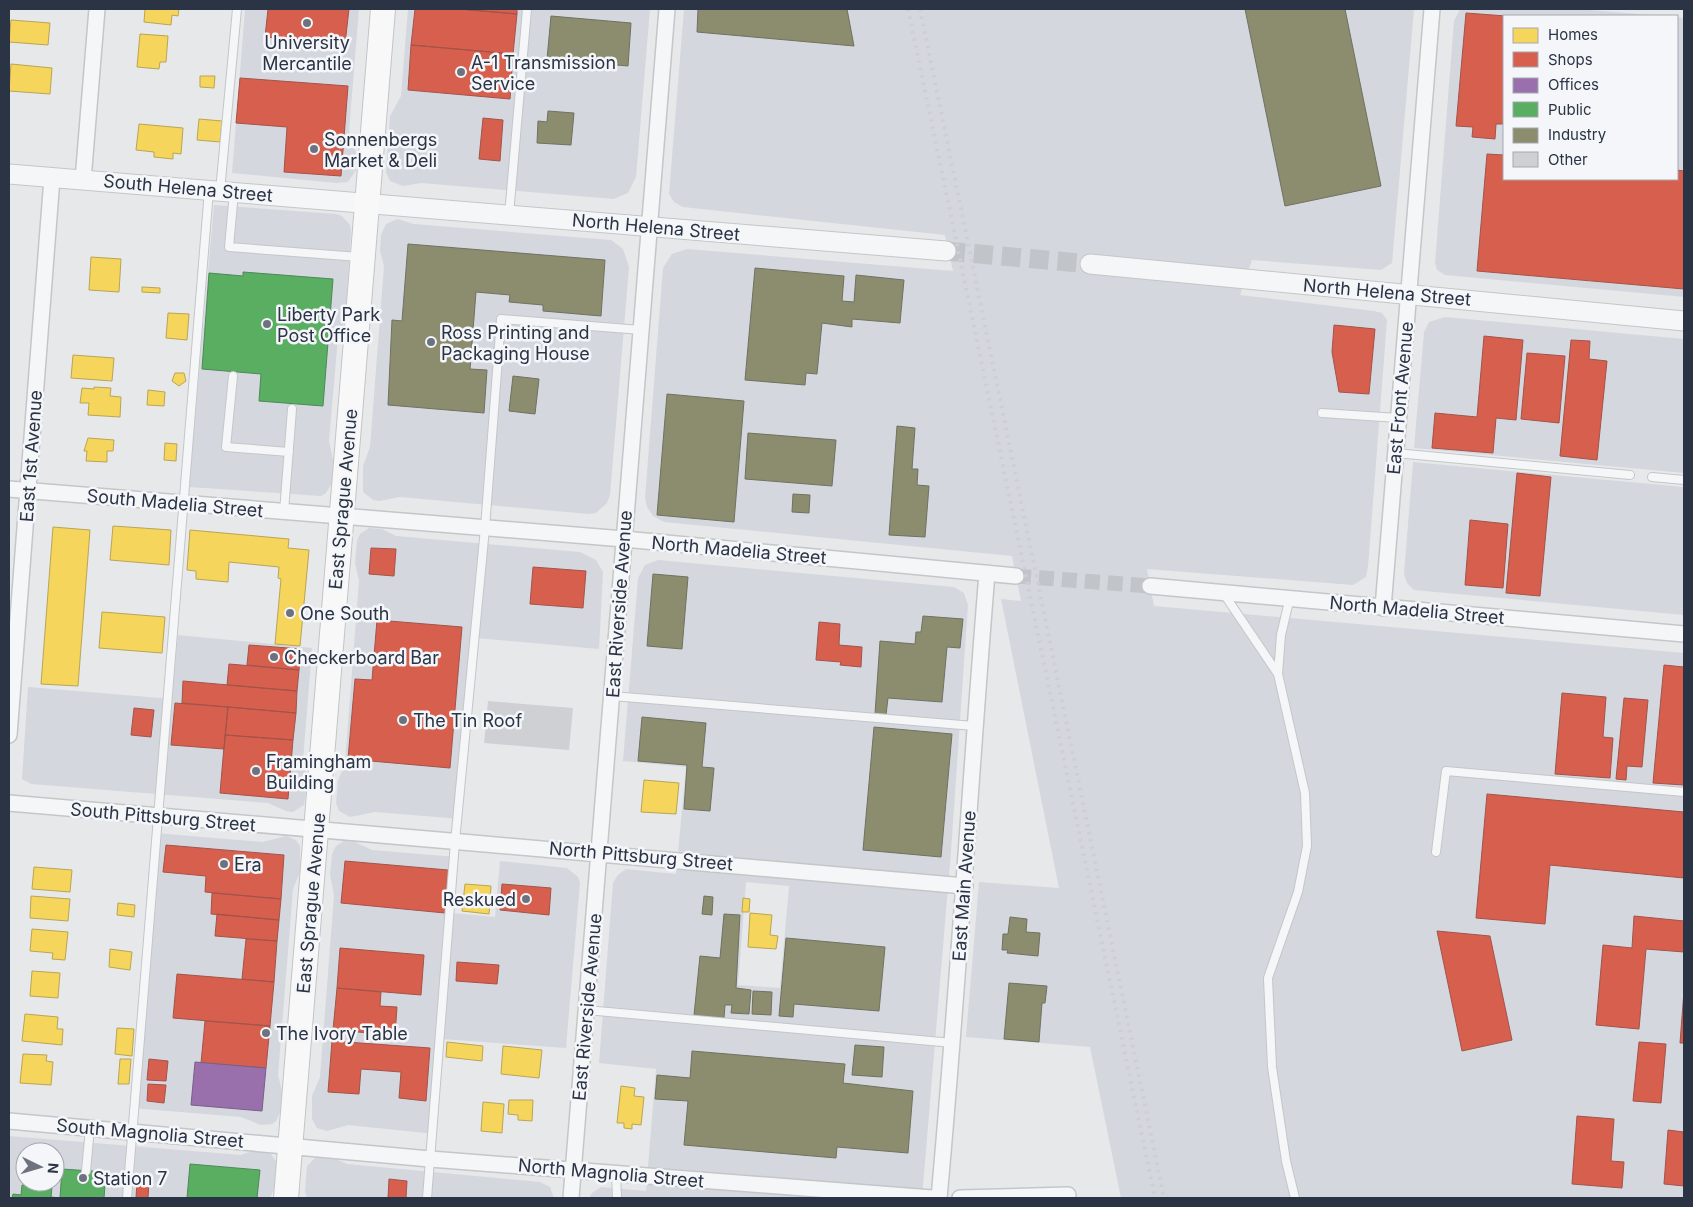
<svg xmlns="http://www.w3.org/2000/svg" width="1693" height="1207" font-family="Inter,sans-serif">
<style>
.built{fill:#d4d7dd;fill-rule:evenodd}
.homes{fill:#f6d55c;stroke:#b9a555}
.shops{fill:#d6604d;stroke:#a3534b}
.offices{fill:#9970ab;stroke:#785e8c}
.public{fill:#5aae61;stroke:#4c8959}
.industry{fill:#8c8c6e;stroke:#6f7262}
.building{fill:#ced0d3}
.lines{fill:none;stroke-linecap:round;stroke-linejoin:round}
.minor-tunnel{stroke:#c1c4c9;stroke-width:15;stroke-dasharray:15 8;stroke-linecap:butt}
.tertiary-tunnel{stroke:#c1c4c9;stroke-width:19;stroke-dasharray:19 9;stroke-linecap:butt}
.service-casing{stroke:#c4c6c8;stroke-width:10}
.minor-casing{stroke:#c4c6c8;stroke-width:18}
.tertiary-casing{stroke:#c4c6c8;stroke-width:21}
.primary-casing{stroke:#c2c5c8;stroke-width:26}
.service{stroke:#f5f6f7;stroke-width:8}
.minor{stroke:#f5f6f7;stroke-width:15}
.tertiary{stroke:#f5f6f7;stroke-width:19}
.primary{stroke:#f8f8f8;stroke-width:24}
.rail{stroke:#cecfd2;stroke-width:4;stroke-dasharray:2.5 5;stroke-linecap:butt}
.poi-dot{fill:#6c737f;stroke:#f4f6f9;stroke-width:2}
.labels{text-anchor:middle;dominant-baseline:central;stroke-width:5;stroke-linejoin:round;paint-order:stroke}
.poi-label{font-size:18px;fill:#2b3445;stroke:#f4f6f9;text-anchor:start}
.street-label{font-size:18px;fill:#2b3445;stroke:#f4f6f9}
</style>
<rect width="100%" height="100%" fill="#e6e8ea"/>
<path class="built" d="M245,9H359L349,131L357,156L356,170L348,182L336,183L232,173Z
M408,9H650L636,177L628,193L614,199L421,183L403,186L390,181L386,172L390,116L401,96Z
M684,9H1414L1392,263L1381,270L1252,260L1240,295L1374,311L1382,313L1387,320L1368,567L1366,577L1353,585L1147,569L1154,606L1684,653V1198H1121L1090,1047L966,1037L979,882L1059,888L1001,599L1021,601L1012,556L664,522L653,516L647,507L645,498L663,268L672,254L687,249L953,271L945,235L683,207L674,202L669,194Z
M1460,9H1577L1664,16H1504V179H1677V17L1684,18V297L1445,275L1437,270L1435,263L1454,21Z
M214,205L336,214L342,216L350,225L351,231L345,322L338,337L329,441L334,465L332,483L326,493L321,496L189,487Z
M397,219L414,224L611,240L623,249L629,267L610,495L607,503L596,513L589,514L400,497L379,501L373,500L363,492V466L370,447L384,266L380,251L381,235L386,224Z
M1445,317L1684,339V473L1414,448L1424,332L1429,322Z
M1413,462L1684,487V615L1414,590L1407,583L1404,574Z
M369,528L382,529L396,536L580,552L596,560L603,572L599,649L477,638L461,819L375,812L350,817L339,811L336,803L338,781L345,763L359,581L355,563L357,541L360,534Z
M658,560L954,587L964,593L968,605L951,851L922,1198H589L592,1193L601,1187L646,1191L656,1069L599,1063L613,883L618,875L626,869L676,874L686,767L623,761L638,578L645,565ZM746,882L789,886L780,988L738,985Z
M178,635L312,648L303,760L308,778L304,805L293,812L286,811L268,803L31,784L22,779L28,687L172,699Z
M155,833L263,842L286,836L296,840L300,846V872L293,889L278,1075L282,1091L281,1110L276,1121L272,1124L261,1125L241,1117L132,1108Z
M344,841L355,842L372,850L456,857L452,913L495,917L500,861L567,868L578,877L580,883L566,1048L443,1039L435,1134L348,1125L327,1131L317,1128L312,1119V1096L320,1077L334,895L330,875L332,854L336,846Z
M9,1136L241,1155L255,1150L269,1151L277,1163L275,1187L270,1198H9ZM25,1152H55V1182H25Z
M318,1155L329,1156L347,1164L540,1182L550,1187L554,1198H307L305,1192L307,1166Z"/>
<path class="homes" d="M145,9H179L178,16L172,15L171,25L144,22Z
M11,20L50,23L48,45L9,42Z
M140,34L168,36L166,62H160L159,69L137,67Z
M11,64L52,68L50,94L9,91Z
M200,76H215L214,88L200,87Z
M199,119L222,121L220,142L197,140Z
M139,124L183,128L181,154L173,153V159L154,157V152L136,150Z
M91,257L121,259L119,292L89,290Z
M142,287L160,288V293L142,292Z
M168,313L189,314L187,340L166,338Z
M73,355L114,358L112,381L71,378Z
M175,373H184L186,381L179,386L172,381Z
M94,387L111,388L110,396L121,397L120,417L88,415L89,403H80L82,388L94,389Z
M148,390L165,392L164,406L147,405Z
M88,438L114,440L113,451H107V462L86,461L87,451H84Z
M165,443L177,444L176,461L164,460Z
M113,526L171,530L169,565L110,560Z
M53,527L90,530L78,686L41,684Z
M190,530L289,539L288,548L309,550L300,646L275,644L281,579L278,578L279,567L229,562L228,582L196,579V571L187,570Z
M102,612L165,617L162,653L99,648Z
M644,780L679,783L676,814L641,812Z
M34,867L72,870L70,892L32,889Z
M465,884L491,886L489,914L462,911Z
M31,896L70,899L68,921L30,918Z
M743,898L750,899L749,912H742Z
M118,903L135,905L134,917L117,915Z
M750,913L772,915L770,935L778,936L776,949L748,947Z
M32,929L68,932L65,960L52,959L53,953L30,951Z
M110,949L132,952L130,970L109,967Z
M32,971L60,973L58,998L30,996Z
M25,1014L58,1017L57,1029H63L62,1045L22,1041Z
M117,1028L134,1029L132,1056L115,1054Z
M447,1042L483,1046L482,1061L446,1057Z
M503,1046L542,1050L539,1078L501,1074Z
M23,1054L47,1055L46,1061L53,1062L51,1085L20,1083Z
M120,1059H131L129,1084H118Z
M621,1086L635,1088L634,1096L644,1097L641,1125L632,1124V1129L624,1128V1123H617Z
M509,1100H533L532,1121L518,1120V1115L508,1114Z
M483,1102L504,1104L502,1133L481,1131Z"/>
<path class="shops" d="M268,9H349L345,44L265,37Z
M415,9H459L517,14L513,54L411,45Z
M459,9H517V14Z
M1466,13L1506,16L1504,124H1496L1495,139L1472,137L1473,127L1456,126Z
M411,45L513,54L510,99L408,90Z
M240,78L348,86L341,176L284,172L287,127L236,123Z
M483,118L503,120L500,161L479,159Z
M1487,154L1504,155V179H1677V170L1684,171V289L1477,271Z
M1334,325L1375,329L1369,394L1339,392L1332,352Z
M1484,336L1523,340L1516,420L1496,418L1493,453L1432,448L1435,413L1477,417Z
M1571,340L1590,341L1589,359L1607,361L1597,460L1560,456Z
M1527,353L1565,356L1559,423L1521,419Z
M1517,473L1551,477L1540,596L1506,593Z
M1470,520L1508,524L1503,588L1465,585Z
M371,548L396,549L394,576L369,574Z
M533,567L586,571L583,608L530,604Z
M377,620L462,627L450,768L348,759L355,679L372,680Z
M819,622L840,624L839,645L862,647L861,667L840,665L841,662L816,660Z
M249,645L301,649L299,670L247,665Z
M229,664L299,670L297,691L227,685Z
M1664,665L1684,667V785L1653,783Z
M183,681L297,691L296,713L182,703Z
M1562,693L1606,697L1603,737L1613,738L1610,778L1555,774Z
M1624,698L1648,700L1642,767L1627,766L1626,780L1616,779Z
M175,703L228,707L224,749L171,745Z
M228,707L296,713L293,740L225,735Z
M134,708L154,710L151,737L131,735Z
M225,735L293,740L288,799L220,793Z
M1487,794L1684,812V878L1550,865L1545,924L1476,918Z
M166,845L284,855L281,899L205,892L206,876L163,872Z
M345,861L448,870L445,913L341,903Z
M502,884L551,888L549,915L500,910Z
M212,893L281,899L279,920L211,914Z
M217,914L279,920L277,941L215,936Z
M1634,916L1684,921V952L1646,949L1639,1029L1596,1025L1603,945L1632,948Z
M1437,931L1490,936L1512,1040L1462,1051Z
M246,939L277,941L274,982L242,979Z
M340,948L424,955L421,995L337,988Z
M457,962L499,965L497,984L456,981Z
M177,974L274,982L270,1026L173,1018Z
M337,988L381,992L380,1006L397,1007L395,1035L333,1030Z
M1684,991V1043H1680Z
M205,1021L270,1026L266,1068L201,1063Z
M332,1041L430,1048L426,1101L399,1098L401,1072L361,1069L359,1094L328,1092Z
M1639,1042L1666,1044L1661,1103L1633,1101Z
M149,1059L168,1061L166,1081L147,1080Z
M148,1084L166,1085L164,1103L147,1101Z
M1577,1116L1614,1119L1611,1161L1624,1162L1622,1188L1572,1184Z
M1668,1130L1684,1132V1186L1664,1184Z
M389,1179L407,1181L406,1198H409H388Z
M137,1181L149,1182L148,1198H136Z"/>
<path class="offices" d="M195,1062L266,1068L262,1111L191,1105Z"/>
<path class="public" d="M243,272L333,279L323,406L259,401L261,374L202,369L209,273L243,276Z
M190,1164L260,1170L257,1198H187Z
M62,1169L106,1172L104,1198H12L13,1194L21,1195L22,1185L52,1187L51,1197L60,1198Z"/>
<path class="industry" d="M698,9H847L854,46L697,32Z
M1245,9H1345L1381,186L1285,206Z
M551,16L631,23L628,66L547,59Z
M548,111L574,113L571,145L537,143L538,121L547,122Z
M408,244L605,260L601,316L543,311V305L509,302L510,295L476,292L470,369L487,370L484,413L388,405L392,320L402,321Z
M755,268L844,276L842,301L854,302L856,275L904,280L900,323L852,319V327L822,323L817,374L806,373L805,385L745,380Z
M513,376L539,379L535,414L509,411Z
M667,394L744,401L734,522L657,515Z
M897,426L915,428L912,469H918L917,485L929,486L925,537L889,535Z
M748,433L836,440L832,486L745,479Z
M793,494L810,495L809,513L792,512Z
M653,574L688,577L682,649L647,646Z
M923,616L963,619L960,648L947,647L942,702L888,698L886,715L875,714L880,641L915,644L916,632H921Z
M642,717L706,723L702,767L714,768L710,811L684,809L687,765L638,761Z
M874,727L952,734L941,857L863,850Z
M704,896L713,897L712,915L702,914Z
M724,914L740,915L736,988L751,990L749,1014L731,1013L732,1005H725L724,1018L694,1015L700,956L720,958Z
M1010,917L1027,919L1026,932L1040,933L1038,956L1007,953L1008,950H1002L1003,934H1008Z
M786,938L885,947L879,1011L794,1004L793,1017L779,1016Z
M1009,983L1047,986L1045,1003H1042L1039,1042L1004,1039Z
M753,991L772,992L771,1015L752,1014Z
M855,1045L884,1047L882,1077L852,1075Z
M692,1051L845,1064L843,1083L913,1091L908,1153L837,1147L836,1158L684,1145L688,1101L655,1099L657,1075L690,1078Z"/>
<path class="building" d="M488,701L573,708L569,750L484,743Z"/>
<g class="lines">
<path class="minor-tunnel" d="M1016,576L1150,586"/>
<path class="tertiary-tunnel" d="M946,251L1090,264"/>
<g class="service-casing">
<path id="service" d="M220,191L237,9
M234,192L229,247L359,257
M509,215L527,9
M233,376L226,447L289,452
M1322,413L1398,418
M1396,453L1630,475
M1652,477L1684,480
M284,512L292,409
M1224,594L1278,674
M1290,597L1281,635L1278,674L1305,793L1307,846L1298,892L1268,978L1272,1067L1286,1161L1295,1198
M612,696L974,726
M1436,852L1446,771L1684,792
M586,1010L953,1043
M86,1171L90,1128
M616,1173L617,1198
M127,1198L209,190
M427,1198L455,842L485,528L501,319L641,330"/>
</g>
<g class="minor-casing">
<path id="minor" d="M83,180L97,9
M9,489L624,539L1016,576
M1150,586L1684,634
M1383,608L1432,9
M9,735L52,178
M9,803C328,832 646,856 965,886
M9,1121L430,1159L932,1198
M571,1198L667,9
M939,1198C958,990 970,782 987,573
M960,1198L1068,1195"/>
</g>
<g class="tertiary-casing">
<path id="tertiary" d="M9,174L946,251
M1090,264L1684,321"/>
</g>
<g class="primary-casing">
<path id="primary" d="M286,1198L383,9"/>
</g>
<use href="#service" class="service"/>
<use href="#minor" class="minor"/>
<use href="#tertiary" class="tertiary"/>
<use href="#primary" class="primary"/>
<path class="rail" d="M908,9L1155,1198
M920,9L1164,1198"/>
</g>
<g class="poi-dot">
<circle cx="307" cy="23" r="5"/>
<circle cx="461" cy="72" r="5"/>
<circle cx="314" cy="149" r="5"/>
<circle cx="267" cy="324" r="5"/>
<circle cx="431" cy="342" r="5"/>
<circle cx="290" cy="613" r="5"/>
<circle cx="274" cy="657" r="5"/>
<circle cx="403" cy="720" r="5"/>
<circle cx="256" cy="771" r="5"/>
<circle cx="224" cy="864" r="5"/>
<circle cx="526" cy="899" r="5"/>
<circle cx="266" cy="1033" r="5"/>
<circle cx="83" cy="1178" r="5"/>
</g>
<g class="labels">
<g class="poi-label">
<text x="307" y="42" text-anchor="middle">University<tspan x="307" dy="21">Mercantile</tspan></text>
<text x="471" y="62">A-1 Transmission<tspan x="471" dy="21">Service</tspan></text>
<text x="324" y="139">Sonnenbergs<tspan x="324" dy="21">Market &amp; Deli</tspan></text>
<text x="277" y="314">Liberty Park<tspan x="277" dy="21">Post Office</tspan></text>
<text x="441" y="332">Ross Printing and<tspan x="441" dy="21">Packaging House</tspan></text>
<text x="300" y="613">One South</text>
<text x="284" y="657">Checkerboard Bar</text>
<text x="413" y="720">The Tin Roof</text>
<text x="266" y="761">Framingham<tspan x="266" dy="21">Building</tspan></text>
<text x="234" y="864">Era</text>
<text x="516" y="899" text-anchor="end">Reskued</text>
<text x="276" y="1033">The Ivory Table</text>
<text x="93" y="1178">Station 7</text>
</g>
<g class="street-label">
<text transform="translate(188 188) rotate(5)">South Helena Street</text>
<text transform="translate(656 227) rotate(5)">North Helena Street</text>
<text transform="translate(1387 292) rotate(5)">North Helena Street</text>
<text transform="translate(1400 398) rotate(-85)">East Front Avenue</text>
<text transform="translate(31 456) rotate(-86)">East 1st Avenue</text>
<text transform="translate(343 499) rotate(-85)">East Sprague Avenue</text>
<text transform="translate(175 503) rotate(5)">South Madelia Street</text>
<text transform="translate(739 550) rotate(5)">North Madelia Street</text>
<text transform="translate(619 604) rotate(-86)">East Riverside Avenue</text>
<text transform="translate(1417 610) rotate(5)">North Madelia Street</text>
<text transform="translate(163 817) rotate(5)">South Pittsburg Street</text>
<text transform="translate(641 856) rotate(5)">North Pittsburg Street</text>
<text transform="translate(964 886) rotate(-86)">East Main Avenue</text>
<text transform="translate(311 903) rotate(-85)">East Sprague Avenue</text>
<text transform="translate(587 1007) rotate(-85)">East Riverside Avenue</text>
<text transform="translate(150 1133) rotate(5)">South Magnolia Street</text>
<text transform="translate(611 1173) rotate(5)">North Magnolia Street</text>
</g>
</g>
<rect width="1693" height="1207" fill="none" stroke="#2b3445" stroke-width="20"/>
<rect x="1503" y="15" width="175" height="165" fill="#f4f6f9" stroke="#a4a8b1"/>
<rect x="1513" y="28" width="25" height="15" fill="#f6d55c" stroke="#a4a8b1"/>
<text x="1548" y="40" font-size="15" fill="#2b3445">Homes</text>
<rect x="1513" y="52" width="25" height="15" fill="#d6604d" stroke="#a4a8b1"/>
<text x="1548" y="65" font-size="15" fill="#2b3445">Shops</text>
<rect x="1513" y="78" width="25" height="15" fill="#9970ab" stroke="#a4a8b1"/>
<text x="1548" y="90" font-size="15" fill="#2b3445">Offices</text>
<rect x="1513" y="102" width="25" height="15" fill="#5aae61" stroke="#a4a8b1"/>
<text x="1548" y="115" font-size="15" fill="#2b3445">Public</text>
<rect x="1513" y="128" width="25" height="15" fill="#8c8c6e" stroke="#a4a8b1"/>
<text x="1548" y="140" font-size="15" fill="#2b3445">Industry</text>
<rect x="1513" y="152" width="25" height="15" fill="#ced0d3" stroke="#a4a8b1"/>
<text x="1548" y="165" font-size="15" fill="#2b3445">Other</text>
<g transform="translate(40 1167) rotate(95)"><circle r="24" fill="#f4f6f9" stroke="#a4a8b1"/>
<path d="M0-4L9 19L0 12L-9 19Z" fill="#6c737f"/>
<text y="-8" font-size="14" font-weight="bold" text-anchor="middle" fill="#2b3445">N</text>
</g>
</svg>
